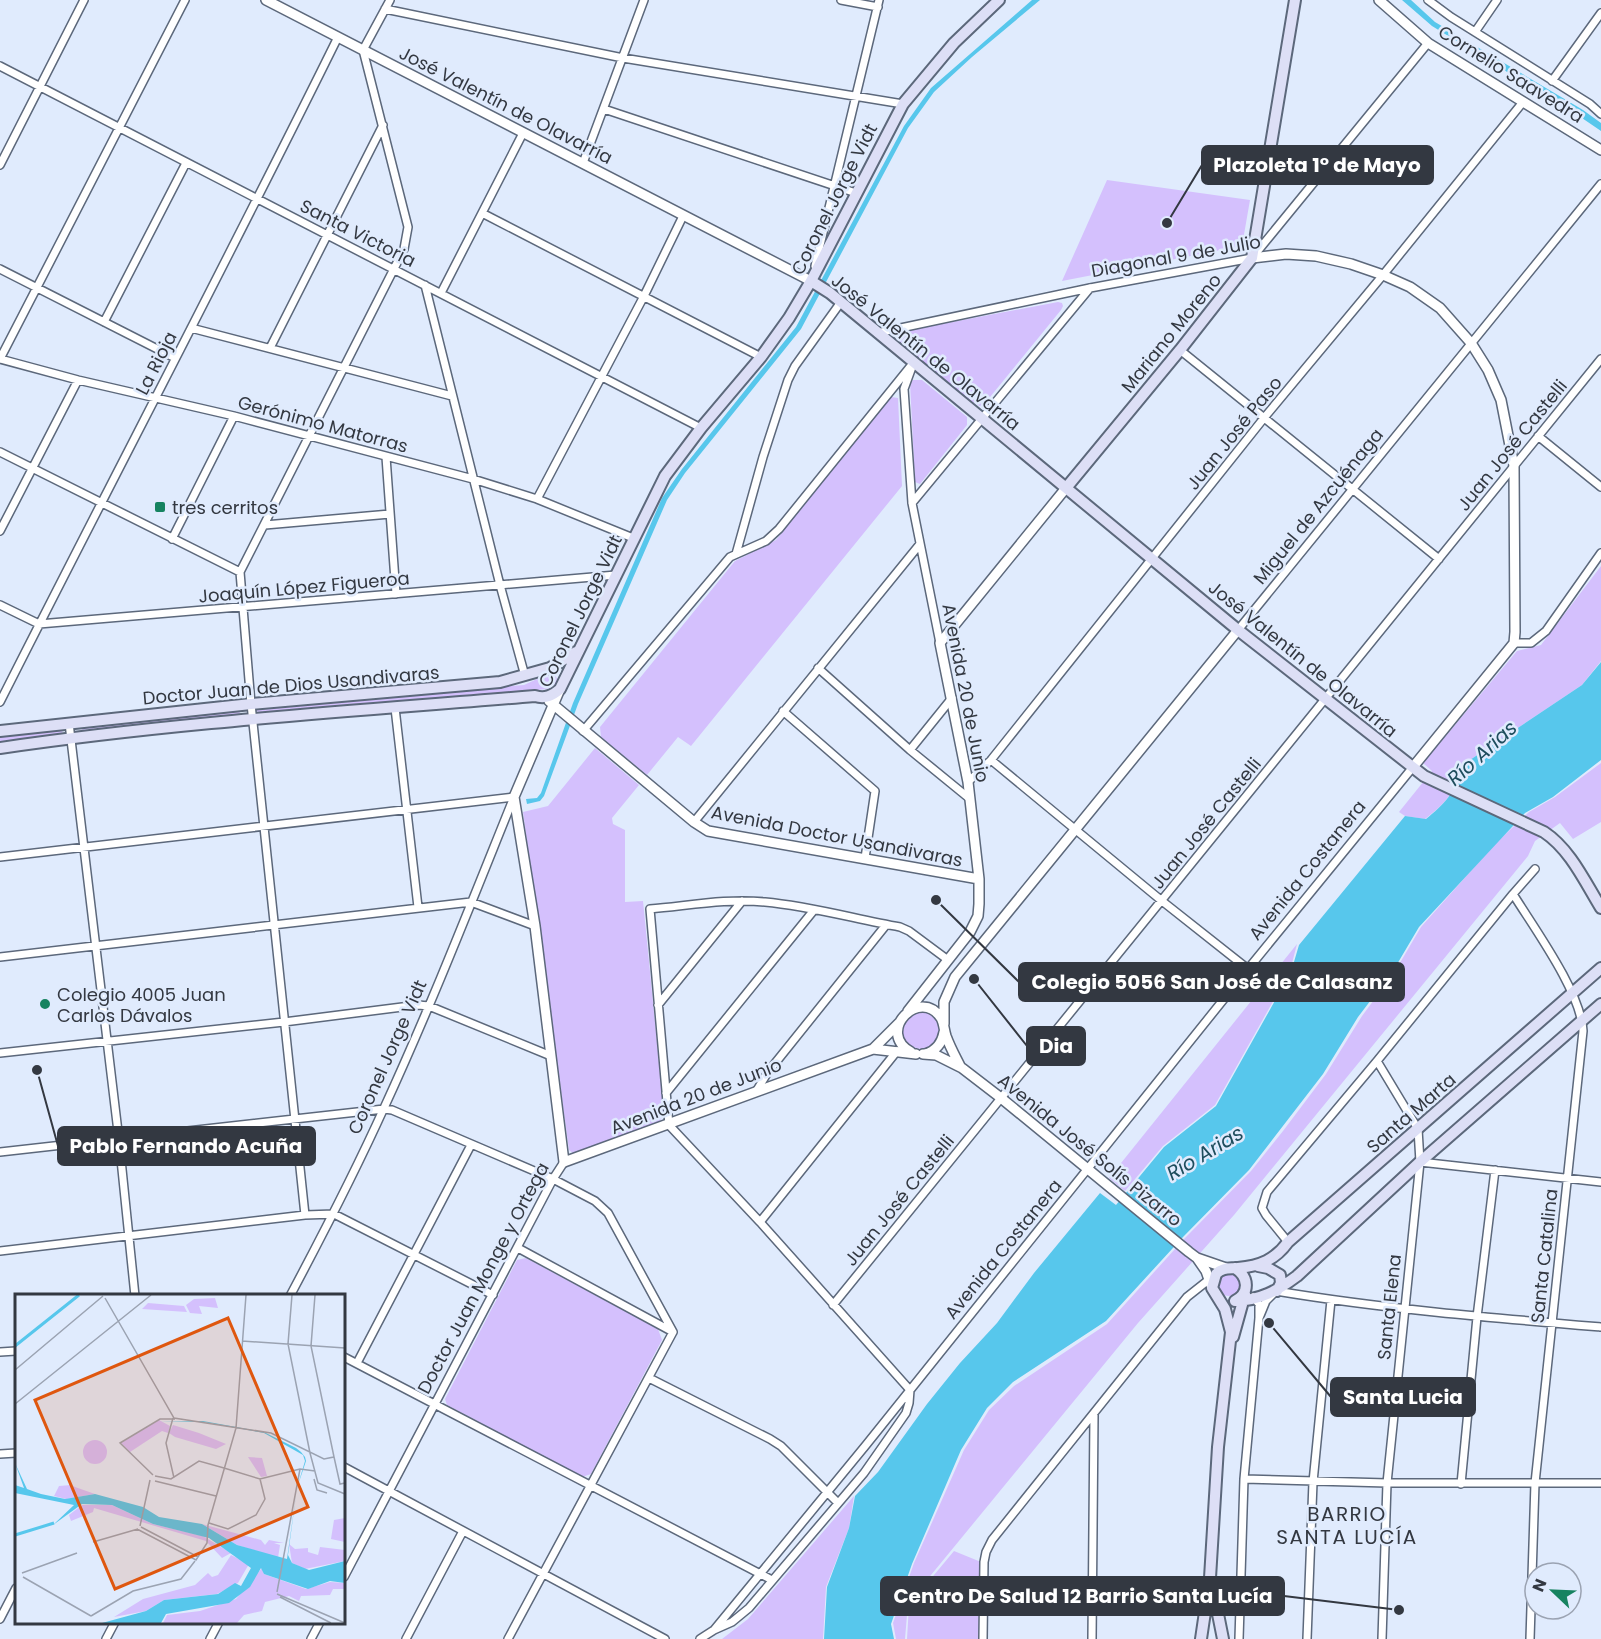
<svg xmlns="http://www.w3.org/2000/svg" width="1601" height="1639" font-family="Poppins,sans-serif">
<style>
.green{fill:#d4c0fd}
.water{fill:#57c7ec}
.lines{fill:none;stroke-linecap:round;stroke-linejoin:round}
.minor-casing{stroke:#5c687b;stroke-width:10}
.tertiary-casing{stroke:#5c687b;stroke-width:12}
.secondary-casing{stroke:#5c687b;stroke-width:14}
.minor{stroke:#fff;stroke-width:7}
.tertiary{stroke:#fff;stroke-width:9}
.secondary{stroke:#dddff6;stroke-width:10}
.poi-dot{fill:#168360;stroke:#e0ebfd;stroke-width:2}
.labels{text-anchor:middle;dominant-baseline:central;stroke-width:5;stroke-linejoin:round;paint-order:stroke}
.street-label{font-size:18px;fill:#333841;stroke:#e0ebfd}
.poi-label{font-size:18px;fill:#333841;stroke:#e0ebfd;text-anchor:start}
.water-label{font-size:20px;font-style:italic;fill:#1e4d5d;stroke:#e0ebfd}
.neighbourhood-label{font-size:20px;letter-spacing:1.5px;fill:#333841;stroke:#e0ebfd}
.inset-river{fill:none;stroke:#57c7ec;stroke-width:3}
.inset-road{fill:none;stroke:#9ba3b2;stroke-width:1.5}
.view{fill:#df570f;fill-opacity:0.15;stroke:#df570f;stroke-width:3}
.inset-edge{fill:none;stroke:#333841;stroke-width:3}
.leader{fill:none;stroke:#333841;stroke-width:2}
.callout-dot{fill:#333841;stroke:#e0ebfd;stroke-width:2}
.callout{fill:#333841;stroke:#333841;stroke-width:2}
.callout-label{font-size:20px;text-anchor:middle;font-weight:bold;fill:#fff}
</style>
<rect width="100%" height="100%" fill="#e0ebfd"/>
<path class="green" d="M1107,180L1250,200L1242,246L1062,281Z
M1058,302L1062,303L1063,306L1061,310L986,402L980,406L975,404L897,341L896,336L900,332Z
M913,380H922L967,417V425L920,484L915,482L910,383Z
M891,397L898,398L902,486L691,746L678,737L647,775L601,737L600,727L735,561L776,540Z
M1601,566V661L1582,685L1458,768C1458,792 1443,805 1425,819L1405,816L1399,812L1432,771L1423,763L1517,651L1541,645Z
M550,673L555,675L557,679L555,686L549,689L259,712L256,711V708L275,706L524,685Z
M241,710L239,714L83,730L79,728L78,726Z
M59,728L63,730L62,733L0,743V737Z
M595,748L639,785L612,818L613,824L625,830V902L643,901L664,1114L659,1122L574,1154L569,1150L523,812L548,806Z
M1601,763V822L1573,839L1560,823L1535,841L1528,856L1234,1215L1138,1323L908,1603L905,1639H896L893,1623L914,1563L964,1450L989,1410L1014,1386L1107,1324L1185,1238L1251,1171L1283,1131L1326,1074L1362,1016L1394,973L1421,927L1494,845L1529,812L1555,797Z
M1297,944L1290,971L1215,1105L1163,1146L1125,1191L1109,1178Z
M924,1009L937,1018C938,1023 941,1032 940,1037C937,1049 920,1052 911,1046C906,1044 904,1039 902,1035C904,1015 906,1016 924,1009Z
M526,1258L658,1329L662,1340L591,1474L582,1477L447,1405L445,1399L517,1260Z
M1217 1284a12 12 0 1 1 24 0a12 12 0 1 1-24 0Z
M854,1496L849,1528L826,1587L823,1639H722L748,1619Z
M954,1551L981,1562L979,1639H907L909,1605Z"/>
<path class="water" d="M1032,0H1040L972,57L934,92L908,128L801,329L685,473L667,500L578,704L544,796L540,801L527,804L526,799L537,798L541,793L573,703L662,498L682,469L796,327L904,126L931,88Z
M1402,0H1411L1435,22L1583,110L1601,123V131L1579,116L1432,26Z
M1601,662V760L1553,797L1525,813L1419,927L1393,971L1358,1017L1323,1074L1249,1170L1183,1237L1106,1321L1013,1382L987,1408L961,1450L912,1564L891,1624L894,1639H824L827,1587L849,1528L855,1496L878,1472L927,1404L960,1363L997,1323L1034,1273L1100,1193L1116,1205L1164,1147L1216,1106L1291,972L1299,945L1405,816L1426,819C1443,805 1458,792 1458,768L1582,685Z"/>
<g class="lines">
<g class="minor-casing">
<path id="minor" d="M841,0L878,7
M1428,0L1451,17L1590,104L1601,114
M385,9L623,58L903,104
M1475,32L1497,0
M0,66L701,428
M1552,81L1601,13
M604,109L856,193
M583,163L644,0
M0,165L84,0
M482,213L761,357
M815,266L879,0
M0,269L175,358
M425,285L500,585L525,676
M441,293L523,133
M104,322L186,163
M191,328L452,396
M877,333L1090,288L1252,258L1428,43
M270,348L383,125
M1180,350L1439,559
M0,359L78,380L234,416L473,479L537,499L633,538
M0,359L185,0
M912,367L904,389L912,503L940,643
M1538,436L1601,487
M0,452L240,572
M386,457L396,594
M537,499L644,296L683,216
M912,503L1090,288
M265,525L390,514
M0,531L78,380
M172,539L234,416
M736,554L763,457L788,380L795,366L841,302
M0,605L39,624L616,575
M1238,630L1601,184
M1514,643H1531L1546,631L1601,553
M818,668L910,750L970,799
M0,702C112,480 228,260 338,37
M395,708L418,907
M783,711L875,791L865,858
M69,723L119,1140L135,1296
M583,731L730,557L766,541L779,529L914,362
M910,750L952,698
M991,760L1162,901L1248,969
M968,782L991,760L1264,418L1383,275L1523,102
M694,822L920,544
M0,857L514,797C472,901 431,1006 384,1108C355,1172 323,1234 290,1296
M1513,894C1534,928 1581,992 1583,1031L1535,1483L1530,1639
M0,957L471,902L535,926
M658,1005L742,901
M0,1053L284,1022L418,1005L429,1006L551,1056
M1377,1061L1418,1129L1420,1162L1387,1483L1382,1639
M757,1090L768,1072L886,925
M666,1093L814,910
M0,1152L384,1109L392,1110L553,1179L595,1201L608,1213L673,1332
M1420,1162L1601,1182
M305,1215L251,704L240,572L404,249L408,227L363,50L390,0
M760,1222L897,1051
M1288,1242L1266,1215L1262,1208L1267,1192L1377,1061L1513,894L1535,869
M518,1248L673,1332
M0,1251L305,1215L334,1214L493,1295
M833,1305L1601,359
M1259,1318L1266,1301L1276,1291C1384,1309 1493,1318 1601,1327
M0,1352L16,1351
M344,1357L772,1580
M357,1363L471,1145
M649,1378L770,1439L781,1446L838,1503
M910,1390L760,1222L669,1125L650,909C687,906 727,898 765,902C810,906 855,919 900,927L909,931L948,960
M0,1454L16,1453
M344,1467L665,1639
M1244,1479L1387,1483H1601
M1461,1484L1477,1317L1495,1170
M344,1577L553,1179L564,1162
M0,1619L16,1588
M714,1630L866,1445L1248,969L1413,767
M106,1639L115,1622
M210,1639L219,1622
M311,1639L320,1622
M406,1639L463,1531
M508,1639L673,1332
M700,1639L714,1630L732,1622L749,1608L864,1473L906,1413L909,1403L910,1390
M983,1639L984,1562L986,1552L992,1540L1187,1297L1211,1278
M1092,1639L1094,1415
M1239,1639L1244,1479L1259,1318V1304L1253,1297
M1307,1639L1313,1482L1331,1300"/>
</g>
<g class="tertiary-casing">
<path id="tertiary" d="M266,0L811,281
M1379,0L1428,43L1601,150
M1252,258L1286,254L1316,256L1351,264L1383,275L1410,287L1440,308L1471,343L1488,370L1501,400L1514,466L1515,632L1514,643L1413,767
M560,689L514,797L535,926L564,1162L873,1049L916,1054
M549,701L694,822L708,831L979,879
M908,1011L970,932L978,916L979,904V879L968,782L940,643L1066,488
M944,1024V1002L955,977L1238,630
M873,1049L899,1023
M911,1052C875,1032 920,986 941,1018C944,1023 944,1030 946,1036C950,1047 955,1056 960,1066
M923,1054L936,1055L962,1068L1001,1098L1189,1252L1197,1258L1226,1268
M925,1054C936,1051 942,1043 944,1032
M1197,1258L1206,1271L1212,1288"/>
</g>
<g class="secondary-casing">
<path id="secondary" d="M811,281L830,293L1238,630L1424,776L1544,832C1570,849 1585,882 1601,908
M1066,488L1180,350L1252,258L1295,0
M0,731L251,704L500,682L550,668L576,652
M0,748C177,722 356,711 535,696C545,699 552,696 560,689L665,476L701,428L761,357L789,318L811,281L903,104L954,43L999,0
M1258,1266L1268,1268L1280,1275L1281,1283L1277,1291
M1235,1301C1261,1300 1277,1291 1297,1276L1420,1162L1601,1004
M1235,1301C1250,1293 1249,1277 1235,1268
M1233,1337L1245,1294
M1212,1584L1223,1639
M1201,1639L1210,1578L1218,1447L1231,1332L1225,1309L1212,1288L1216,1274C1223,1267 1229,1269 1238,1268C1260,1266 1275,1260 1288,1242L1601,968"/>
</g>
<use href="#minor" class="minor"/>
<use href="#tertiary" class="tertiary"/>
<use href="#secondary" class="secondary"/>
</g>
<g class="poi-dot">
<rect x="154" y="501" width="12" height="12" rx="3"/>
<circle cx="45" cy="1004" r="6"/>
</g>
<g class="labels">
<g class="street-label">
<text transform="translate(1511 74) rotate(32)">Cornelio Saavedra</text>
<text transform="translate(506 105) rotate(27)">José Valentín de Olavarría</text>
<text transform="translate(834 199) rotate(-63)">Coronel Jorge Vidt</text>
<text transform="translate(358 233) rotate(27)">Santa Victoria</text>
<text transform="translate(1176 256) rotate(-10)">Diagonal 9 de Julio</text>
<text transform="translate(1171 333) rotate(-51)">Mariano Moreno</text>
<text transform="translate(926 352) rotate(39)">José Valentín de Olavarría</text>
<text transform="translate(156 363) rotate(-63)">La Rioja</text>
<text transform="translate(323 424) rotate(15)">Gerónimo Matorras</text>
<text transform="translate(1234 433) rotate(-51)">Juan José Paso</text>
<text transform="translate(1512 445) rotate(-51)">Juan José Castelli</text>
<text transform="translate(1318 506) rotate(-51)">Miguel de Azcuénaga</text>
<text transform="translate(304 587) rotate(-5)">Joaquín López Figueroa</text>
<text transform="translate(580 611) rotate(-64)">Coronel Jorge Vidt</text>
<text transform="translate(1303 659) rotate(39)">José Valentín de Olavarría</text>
<text transform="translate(291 685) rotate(-5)">Doctor Juan de Dios Usandivaras</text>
<text transform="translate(966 693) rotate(79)">Avenida 20 de Junio</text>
<text transform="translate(1206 823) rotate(-51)">Juan José Castelli</text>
<text transform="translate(837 836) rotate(11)">Avenida Doctor Usandivaras</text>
<text transform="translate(1307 870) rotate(-51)">Avenida Costanera</text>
<text transform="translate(387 1057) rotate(-66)">Coronel Jorge Vidt</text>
<text transform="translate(696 1096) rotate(-21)">Avenida 20 de Junio</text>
<text transform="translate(1411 1113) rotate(-41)">Santa Marta</text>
<text transform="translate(1090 1150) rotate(39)">Avenida José Solís Pizarro</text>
<text transform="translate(899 1200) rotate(-51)">Juan José Castelli</text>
<text transform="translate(1003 1249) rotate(-51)">Avenida Costanera</text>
<text transform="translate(1544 1256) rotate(-84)">Santa Catalina</text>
<text transform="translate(483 1278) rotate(-62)">Doctor Juan Monge y Ortega</text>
<text transform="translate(1389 1307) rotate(-84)">Santa Elena</text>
</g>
<g class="poi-label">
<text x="172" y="507">tres cerritos</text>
<text x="57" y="994">Colegio 4005 Juan<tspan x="57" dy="21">Carlos Dávalos</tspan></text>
</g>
<g class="water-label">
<text transform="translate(1482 753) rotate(-42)">Río Arias</text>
<text transform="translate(1205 1153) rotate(-31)">Río Arias</text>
</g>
<g class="neighbourhood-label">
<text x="1347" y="1514">BARRIO<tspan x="1347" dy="23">SANTA LUCÍA</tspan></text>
</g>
</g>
<g transform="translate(15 1294)">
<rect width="330" height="330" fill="#e0ebfd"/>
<path d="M200,4L203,14L184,12L187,20L175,19L171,11L179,5ZM133,9L169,12L172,18L127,15ZM144,126L155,132L153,139L147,137L115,158L106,149ZM158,131L184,139L211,150L201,155L160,143L154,139ZM68 158a12 12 0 1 1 24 0a12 12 0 1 1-24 0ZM233,163L247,164L252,182L246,183ZM56,191L60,193L80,200L51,205L39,202L44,192ZM67,211H97L138,230L188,242L216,259L207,264L191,247L79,214L78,218L56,227L54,221ZM330,224V248L316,245L319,226ZM187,230L246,246L250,251L254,246L269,249H259L265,251L263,264L222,251ZM274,250L280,255L293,254V258L303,261L305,253L330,256V267L290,275L277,269ZM216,261L234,270L223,289L202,300L149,306L131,317L99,323L128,305L180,291L193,279L197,283L203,281ZM247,274L249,280L291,295L315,288L330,289V295H318L315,301L286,302L284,307L274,302L250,308L247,317L229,321L222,329H148L152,321L185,317L221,305Z" fill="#d4c0fd"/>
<path d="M145,127H188L249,138L281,154L286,158L290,163L291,167L282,194L273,261L277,269L294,276L330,267V289L315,287L293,295L249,280L246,274L235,293L214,309L151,320L146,329H87L131,317L149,306L203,300L220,289L226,292L236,274L194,244L138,230L97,211L67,210L38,231L59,211L0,199V191L9,194L0,169L12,195L26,200L50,205L80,200L128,213L144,223L187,230L222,251L272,265L282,194L290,167L288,161L249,139L188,128Z" fill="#57c7ec"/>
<path class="inset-river" d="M0,52L64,1M0,241L39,229"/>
<path class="inset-road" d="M277,1L273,50L295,159M300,1L296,52L319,163M90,4L159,124L256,139L309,165L319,163L325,190L330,189M227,47L330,54M0,76L88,2M0,110L136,1M158,124L151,149L159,184M221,134L231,1M295,159L303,189L330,200M209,174L245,185L285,175L300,177M138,181L105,149L145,125H160M140,182L156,185L184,167L209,174M299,185L302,196L312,199M140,187L201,202M194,229L213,235L241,221L250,205L245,185M125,232L135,186M126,233L183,263M122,235L181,266L192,249L193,231L221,134M78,248L123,235M7,279L62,259M8,283L76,322M262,298L285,175M262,300L330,329M265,303L316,329M76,322L118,297L166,285L180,267"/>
<path class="view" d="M213,24L293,213L100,295L20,106Z"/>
<rect width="330" height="330" class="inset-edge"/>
</g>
<path class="leader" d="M1167 223L1202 165M936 900L1019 982M974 979L1027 1046M37 1070L58 1146M1269 1323L1331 1397M1399 1610L1284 1596"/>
<g class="callout-dot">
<circle cx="1167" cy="223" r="6"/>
<circle cx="936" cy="900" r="6"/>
<circle cx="974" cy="979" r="6"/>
<circle cx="37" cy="1070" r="6"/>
<circle cx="1269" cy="1323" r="6"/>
<circle cx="1399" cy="1610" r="6"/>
</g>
<g class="callout">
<rect x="1202" y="146" width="231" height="38" rx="6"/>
<rect x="1019" y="963" width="385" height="38" rx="6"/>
<rect x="1027" y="1027" width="58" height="38" rx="6"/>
<rect x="58" y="1127" width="257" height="38" rx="6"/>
<rect x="1331" y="1378" width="144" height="38" rx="6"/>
<rect x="881" y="1577" width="403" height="38" rx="6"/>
</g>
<g class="callout-label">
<text x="1317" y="172">Plazoleta 1° de Mayo</text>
<text x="1212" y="989">Colegio 5056 San José de Calasanz</text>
<text x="1056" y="1053">Dia</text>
<text x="186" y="1153">Pablo Fernando Acuña</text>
<text x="1403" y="1404">Santa Lucia</text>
<text x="1083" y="1603">Centro De Salud 12 Barrio Santa Lucía</text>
</g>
<g transform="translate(1553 1591) rotate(293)"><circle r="28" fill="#e0ebfd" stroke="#9ba3b2" stroke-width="1.5"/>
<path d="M0-4.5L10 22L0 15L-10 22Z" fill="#168360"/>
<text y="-9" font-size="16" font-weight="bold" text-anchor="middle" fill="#333841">N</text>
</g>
</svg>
